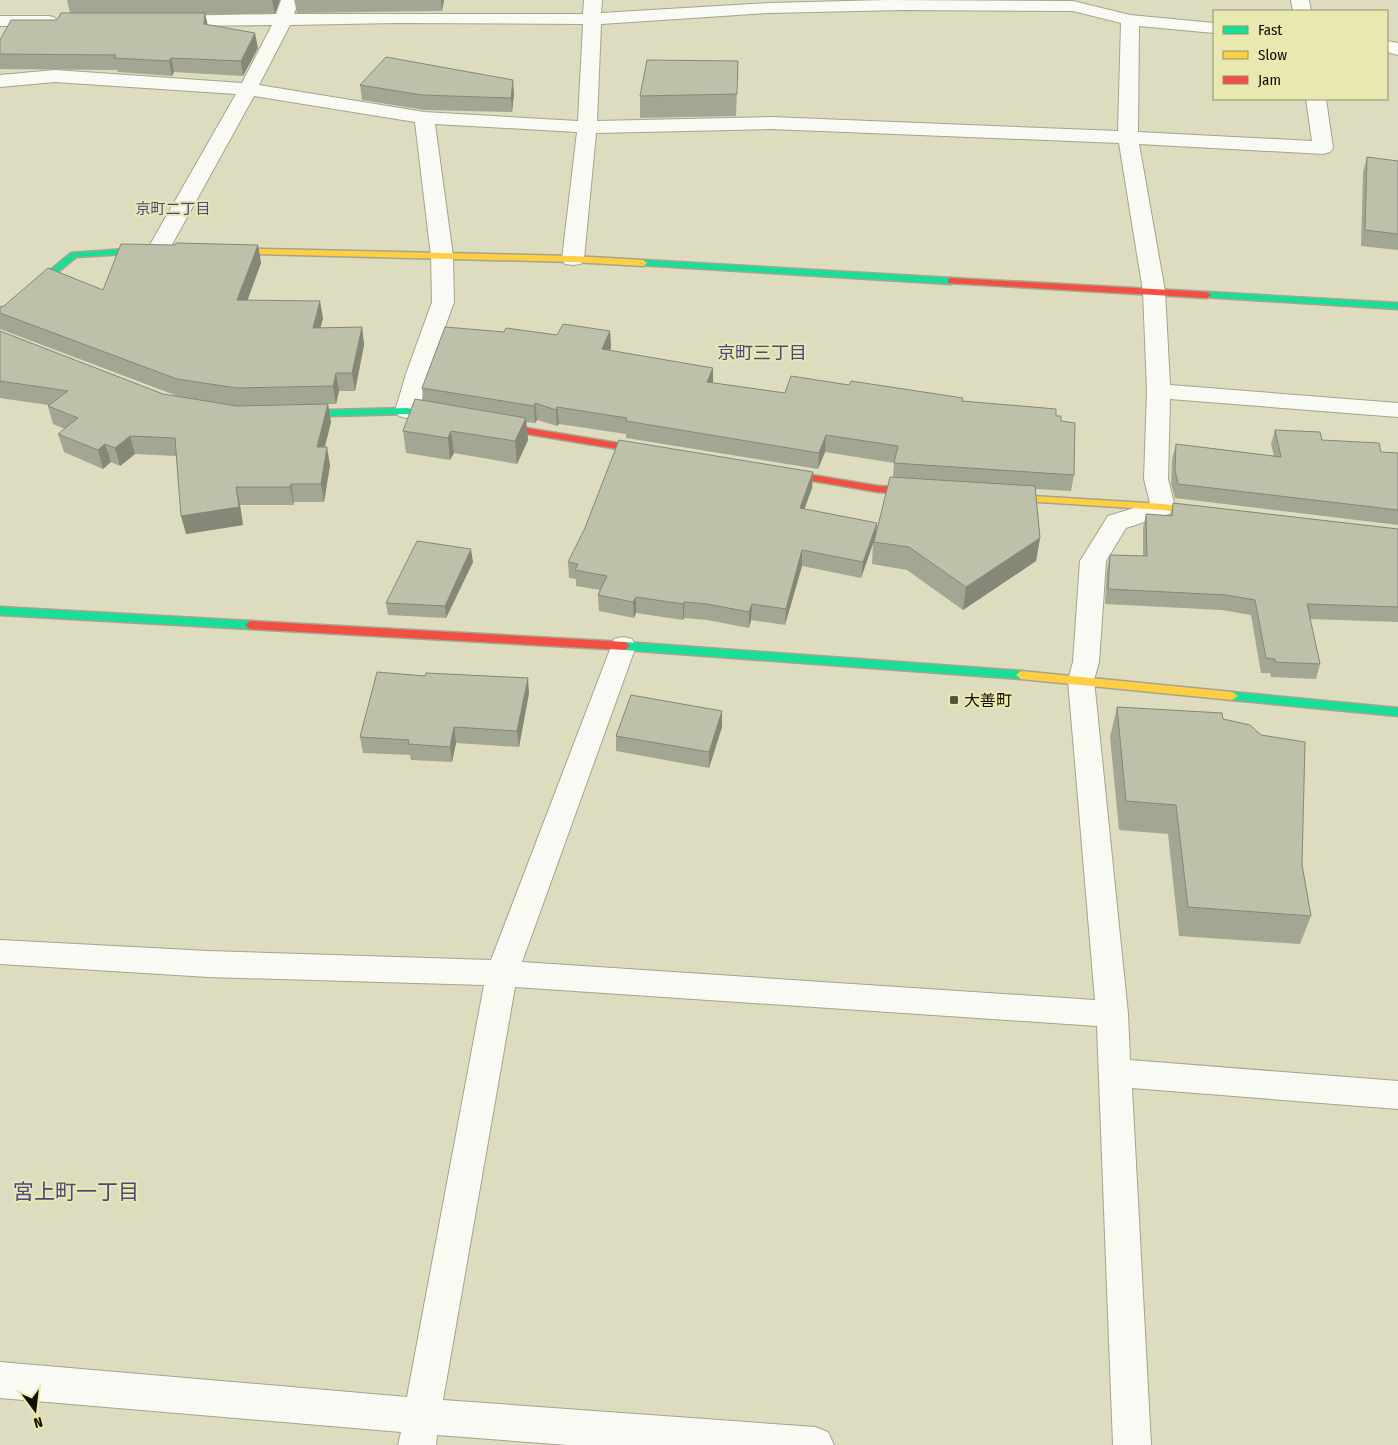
<svg xmlns="http://www.w3.org/2000/svg" width="1398" height="1445" font-family="'Fira Sans Condensed','Noto Sans JP',sans-serif">
<style>
.lines{fill:none;stroke-linecap:round;stroke-linejoin:round}
.street-casing{stroke:#a5a48e;stroke-width:2}
.fast-casing{stroke:#a5a48e;stroke-width:3}
.slow-casing{stroke:#a5a48e;stroke-width:3}
.jam-casing{stroke:#a5a48e;stroke-width:3}
.street{fill:#fafaf5;fill-rule:evenodd}
.fast{fill:#16e098;fill-rule:evenodd}
.slow{fill:#ffcf43;fill-rule:evenodd}
.jam{fill:#f24e42;fill-rule:evenodd}
.wall{fill:#a3a692}
.shaded-wall{fill:#858777}
.building{fill:#bec1aa;stroke:#858777}
.poi-dot{fill:#585642;stroke:#eae8b1;stroke-width:2}
.labels{text-anchor:middle;dominant-baseline:central;stroke-width:4;stroke-linejoin:round;paint-order:stroke}
.far-neighbourhood-label{font-size:15px;fill:#4b4583;stroke:#eae8b1}
.poi-label{font-size:16px;fill:#100e00;stroke:#eae8b1;text-anchor:start}
.neighbourhood-label{font-size:18px;fill:#4b4583;stroke:#eae8b1}
.near-neighbourhood-label{font-size:21px;fill:#4b4583;stroke:#eae8b1}
</style>
<rect width="100%" height="100%" fill="#dddcbe"/>
<g class="lines">
<g class="street-casing">
<path id="street" d="M281,0H299L294,14H583L584,0H602L601,13L769,3L887,0L1073,1L1130,15L1214,23V33L1139,26L1138,132L1312,141L1306,99H1326L1333,148L1330,152L1323,154L1139,144L1165,291L1170,385L1398,403V417L1170,399L1168,479L1175,507L1172,513L1126,528L1106,561L1099,662L1094,680L1128,1014L1130,1060L1398,1081V1109L1132,1088L1151,1445H1113L1097,1026L515,987L443,1400L815,1427L828,1432L834,1445H568L437,1435L436,1445H398L401,1432L0,1398V1362L407,1397L484,985L208,977L0,964V940L208,951L491,960L614,639L623,637L632,639L636,646L522,962L1095,1000L1068,680L1073,662L1080,561L1108,516L1150,503L1144,479L1147,391L1143,291L1119,143L771,129L596,133L584,259L581,264L573,265L565,264L562,259L577,132L435,124L453,256L454,302L428,374L419,411L415,416L407,418L399,416L395,411L406,374L432,302L431,256L415,122L254,96L169,250L165,254L158,256L151,254L147,250L236,94L55,82L0,87V75L55,70L242,83L272,25L169,26L163,25L160,21L163,17L169,16L276,14ZM903,10L1073,11L1121,23L1118,131L771,117L597,121L601,24L769,13ZM396,23L583,24L578,121L424,112L259,85L290,25Z
M1291,0H1309L1311,11H1293Z
M0,16H48L54,17L57,21L54,25L48,26H0Z
M1387,41L1398,43V55L1387,52Z"/>
</g>
<g class="fast-casing">
<path id="fast" d="M155,247L159,250L158,252L76,257L0,320V312L71,253Z
M643,260L951,278L955,281L951,284L640,265L639,263Z
M1207,292L1398,303V309L1204,297L1203,295Z
M407,408L447,415L452,418L447,421L407,414L293,417L288,414L293,411Z
M0,607L250,621L255,625L250,629L0,615Z
M625,642L1021,671L1026,675L1021,679L625,650L620,646Z
M1232,692L1398,708V716L1232,700L1226,696Z"/>
</g>
<g class="slow-casing">
<path id="slow" d="M221,248L573,256L643,260L647,263L643,266L573,262L218,253L217,251Z
M999,494L1163,504L1208,509L1213,512L1208,515L1163,510L995,499L994,497Z
M1021,671L1232,692L1238,696L1232,700L1021,679L1016,675Z"/>
</g>
<g class="jam-casing">
<path id="jam" d="M951,278L1207,292L1211,295L1207,298L948,283V279Z
M489,422L654,449L659,452L654,455L486,427L484,425L486,423Z
M776,469L878,486L924,489L929,492L924,495L878,492L773,474L771,472Z
M250,621L625,642L630,646L625,650L250,629L245,625Z"/>
</g>
<use href="#street" class="street"/>
<use href="#fast" class="fast"/>
<use href="#slow" class="slow"/>
<use href="#jam" class="jam"/>
</g>
<path class="wall" d="M67,0H280L275,14H205L208,25L258,48L243,76L174,72L172,76L118,72L117,70L0,69V54L57,20L70,13Z
M294,0H444L442,11L297,13Z
M738,61L736,116L640,118V96Z
M360,85L514,94L512,112L424,110L362,100Z
M1367,157L1398,161V250L1361,246L1363,172Z
M258,245L261,263L247,300L323,318L320,328L362,327L364,345L355,391H339L336,404H328L331,422L325,447L330,465L324,502H294V505H240L243,525L186,534L176,456L135,454L120,466L111,462L103,469L64,452L58,434L65,429L53,424L48,406V405L0,398V331L163,394L180,397L0,329V307L103,290Z
M610,331L611,348L609,351L713,368V383L785,393L849,385L962,401L1056,416L1061,421L1074,475L1071,491L1035,489L1040,538L1036,561L963,610L907,570L872,564L873,544L861,578L802,566L785,625L751,620L749,628L707,620L684,618L683,620L636,613L634,618L599,611L598,595L600,590L576,586V579L569,578L568,562L813,472L812,488L804,509L877,523L876,532L893,477L894,463L825,452L818,469L626,438V434L559,424L557,426L537,420L535,423L526,422L528,440L517,464L454,453L450,460L406,453L403,431L423,401L422,388L504,332L557,335Z
M1275,430L1381,452L1398,453V525L1175,498L1171,484L1172,459L1176,444L1274,456L1271,444Z
M1173,503L1398,529V622L1310,619L1320,664L1316,679L1271,677L1270,673H1261L1251,615L1222,610L1105,604L1107,569L1110,555L1143,556V528L1146,514L1170,516Z
M473,562L446,618L388,615L386,603Z
M529,693L519,747L456,743L452,762L411,760L410,755L363,753L360,737Z
M1117,707L1223,719L1302,865L1311,916L1300,944L1179,936L1168,834L1119,830L1110,737Z
M722,711V727L709,768L616,751V736Z"/>
<path class="shaded-wall" d="M272,0H280L275,14Z
M441,0H444L442,11Z
M205,13L208,28L204,24Z
M255,33L258,48L243,76L241,61Z
M171,58L174,72L172,76L169,61Z
M513,80L514,94L512,112L511,98Z
M258,245L261,263L241,318L237,300Z
M320,301L323,318L316,346L313,328Z
M362,327L364,345L355,391L352,373Z
M610,331L611,348L602,366V349Z
M713,368V384L707,382Z
M336,373L339,391L336,404L333,386Z
M535,403L537,420L535,423L534,406Z
M328,404L331,422L320,465L317,447Z
M557,407L559,424L557,426L556,410Z
M526,418L528,440L517,464L515,441Z
M451,431L454,453L450,460L448,438Z
M826,435L825,452L818,469L819,453Z
M130,436L135,454L120,466L115,448Z
M105,444L111,462L103,469L98,450Z
M327,447L330,465L324,502L321,484Z
M813,472L812,488L799,524L800,508Z
M291,484L294,502V505L290,487Z
M236,487L240,505L243,525L186,534L181,516Z
M877,523L875,538L861,578L863,562Z
M1040,538L1036,561L963,610L966,587Z
M471,549L473,562L446,618L445,606Z
M802,550V566L785,625L786,609Z
M636,597V613L634,618L633,602Z
M684,602V618L683,620V604Z
M752,604L751,620L749,628V612Z
M528,678L529,693L519,747L517,731Z
M722,711V727L709,768V752Z
M454,727L456,743L452,762L450,747Z"/>
<path class="building" d="M61,13H205L204,24L255,33L241,61L171,58L169,61L114,58L116,55L0,54V40L11,20H57Z
M386,57L513,80L511,98L422,95L360,85Z
M647,60L738,61L737,94L640,96Z
M1367,157L1398,161V234L1365,230Z
M176,243L258,245L237,300L320,301L313,328L362,327L352,373H336L333,386L237,388L177,379L0,313V307L4,306L48,268L103,290L121,244L175,245Z
M563,324L610,331L602,349L713,368L707,382L785,393L791,376L849,385L851,381L963,398L962,401L1056,409V416H1061V421L1075,423L1074,475L894,463L898,446L826,435L819,453L626,421L627,418L557,407L556,410L535,403L534,406L422,388L445,327L504,332L506,328L557,335Z
M0,331L163,394L237,406L328,404L317,447H327L321,484H291L290,487H236L239,507L181,516L175,438L130,436L115,448L105,444L98,450L58,434L78,418L48,406L68,391L0,381Z
M415,399L526,418L515,441L451,431L448,438L403,431Z
M1275,430L1320,432L1322,440L1379,443L1381,452L1398,453V510L1178,484L1175,470L1176,444L1281,457Z
M619,440L813,472L800,508L877,523L863,562L802,550L786,609L752,604L749,612L707,604L684,602L683,604L636,597L633,602L598,595L607,576L575,570L578,564L568,562L585,528Z
M890,477L1035,486L1040,538L966,587L909,547L874,542Z
M1173,503L1398,529V607L1307,604L1320,664L1275,662V659L1266,658L1255,600L1226,595L1108,589L1110,555L1147,556L1146,514L1172,516Z
M417,541L471,549L445,606L386,603Z
M377,672L425,676L426,673L528,678L517,731L454,727L450,747L408,744L409,740L360,737Z
M631,695L722,711L709,752L616,736Z
M1117,707L1222,713L1223,719L1250,725L1261,735L1305,742L1302,865L1311,916L1188,907L1176,805L1126,801Z"/>
<rect class="poi-dot" x="949" y="695" width="10" height="10" rx="2.5"/>
<g class="labels">
<g class="far-neighbourhood-label">
<text x="173" y="209">京町二丁目</text>
</g>
<g class="poi-label">
<text x="964" y="700">大善町</text>
</g>
<g class="neighbourhood-label">
<text x="762" y="353">京町三丁目</text>
</g>
<g class="near-neighbourhood-label">
<text x="76" y="1192">宮上町一丁目</text>
</g>
</g>
<rect x="1213" y="10" width="175" height="90" fill="#eae8b1" stroke="#93916a"/>
<rect x="1223" y="26" width="25" height="8" fill="#16e098" stroke="#93916a"/>
<text x="1258" y="35" font-size="15" fill="#100e00">Fast</text>
<rect x="1223" y="51" width="25" height="8" fill="#ffcf43" stroke="#93916a"/>
<text x="1258" y="60" font-size="15" fill="#100e00">Slow</text>
<rect x="1223" y="76" width="25" height="8" fill="#f24e42" stroke="#93916a"/>
<text x="1258" y="85" font-size="15" fill="#100e00">Jam</text>
<g transform="translate(35 1410) rotate(165)" stroke="#eae8b1" stroke-width="4" paint-order="stroke">
<path d="M0-4L9 19L0 12L-9 19Z" fill="#100e00"/>
<text y="-8" font-size="14" font-weight="bold" text-anchor="middle" fill="#100e00">N</text>
</g>
</svg>
